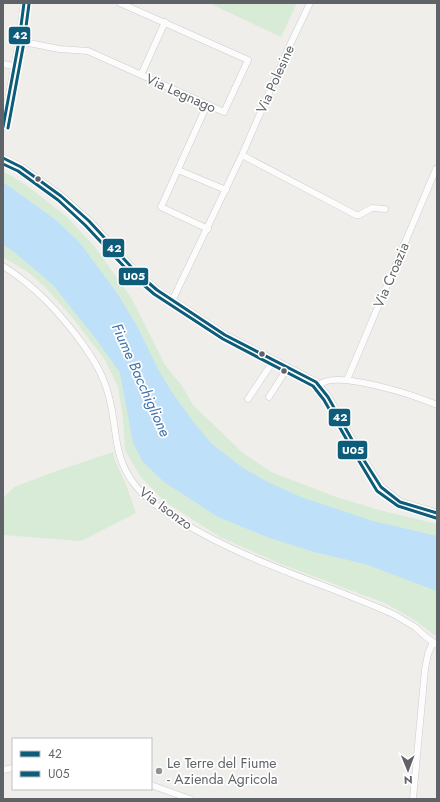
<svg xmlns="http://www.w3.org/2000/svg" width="440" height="802" font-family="Jost,sans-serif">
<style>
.green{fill:#d8ebd6}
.water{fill:#bfe0f9}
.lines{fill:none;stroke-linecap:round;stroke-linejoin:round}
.minor-casing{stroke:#cbcccc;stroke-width:7}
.tertiary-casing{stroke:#cbcccc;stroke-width:8}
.minor{stroke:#fdfcfc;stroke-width:6}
.tertiary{stroke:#fdfcfc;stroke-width:7}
.bus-1-casing{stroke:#fff;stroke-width:6}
.bus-2-casing{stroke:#fff;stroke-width:6}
.bus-1{stroke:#0c5c7a;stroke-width:3}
.bus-2{stroke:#0c5c7a;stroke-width:3}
.bus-dot{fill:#5f6368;stroke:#fff;stroke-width:1.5}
.poi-dot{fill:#919496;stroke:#fff;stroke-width:1.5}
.labels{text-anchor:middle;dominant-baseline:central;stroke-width:3.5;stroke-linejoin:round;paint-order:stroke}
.street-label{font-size:14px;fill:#5f6368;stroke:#fff}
.poi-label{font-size:14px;fill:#5f6368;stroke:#fff;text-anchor:start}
.water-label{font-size:15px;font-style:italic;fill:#4174aa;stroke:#fff}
.line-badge{stroke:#fff;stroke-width:1.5}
.badge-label{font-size:11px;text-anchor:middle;font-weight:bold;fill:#fff}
</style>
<rect width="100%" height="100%" fill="#efeeea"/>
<path class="green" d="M212,3H297L281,37L213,5Z
M3,171L26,185L67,217L95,247L132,299L165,365L182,386L193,405L242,452L271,472L336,497L379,510L437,524V637L416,621L387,604L281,564L220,537L164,501L140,476L125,450L123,418L118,387L105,360L72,317L43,285L29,273L3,257Z
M113,452L115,461L125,482L136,513L81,541L3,535V498L14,487L51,473Z"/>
<path class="water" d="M3,182L56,220L80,243L117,293L137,326L158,369L171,391L195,424L212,444L243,468L268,482L301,497L373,521L437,536V591L365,564L314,552L267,537L218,517L164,482L143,462L133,443L120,373L96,339L53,285L13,251L3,245Z"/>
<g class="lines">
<g class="minor-casing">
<path id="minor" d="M19,41L59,49L88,51L224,112L248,60L120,3
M3,64L14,66
M141,75L165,22
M207,105L161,207L208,229
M3,127L19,41L24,3
M242,155L356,215H359L372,208L385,209
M178,170L226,190
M3,266C36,287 59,312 82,343C94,360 104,376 109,397C118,430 112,455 135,485C147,501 166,512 182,522C249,563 324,583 395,615L415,627L426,637L437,645
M172,301L242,155L289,47L310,3
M347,380L436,169
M319,385C336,369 416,396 437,405
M269,397L288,367
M248,399L274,360
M3,770L13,768
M151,785L190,799
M413,799L425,669L428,654L433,642"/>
</g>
<g class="tertiary-casing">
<path id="tertiary" d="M3,158L21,167L61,196L89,221L135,271L157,290L225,335L316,382L328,397L360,454L381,487L400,502L437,513"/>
</g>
<use href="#minor" class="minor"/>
<use href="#tertiary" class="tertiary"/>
<g class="bus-1-casing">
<path id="bus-1" d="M3,127L19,41L24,3
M3,158L21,167L61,196L89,221L135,271L157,290L225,335L316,382L328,397L360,454L381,487L400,502L437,513"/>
</g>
<g class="bus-2-casing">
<path id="bus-2" d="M8,128L24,42L29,4
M3,164L18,171L58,200L85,225L131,274L154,294L223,339L313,386L324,400L356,456L377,491L398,506L436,518"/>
</g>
<use href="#bus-1" class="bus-1"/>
<use href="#bus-2" class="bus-2"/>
</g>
<g class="bus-dot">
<circle cx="38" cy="179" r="3.5"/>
<circle cx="262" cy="354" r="3.5"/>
<circle cx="284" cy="371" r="3.5"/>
</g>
<circle class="poi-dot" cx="159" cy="771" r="4"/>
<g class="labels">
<g class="street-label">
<text transform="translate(275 79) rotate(-66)">Via Polesine</text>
<text transform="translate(181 93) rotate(24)">Via Legnago</text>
<text transform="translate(391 275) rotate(-67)">Via Croazia</text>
<text transform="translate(166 508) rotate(36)">Via Isonzo</text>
</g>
<g class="poi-label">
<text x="167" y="763">Le Terre del Fiume<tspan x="167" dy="16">- Azienda Agricola</tspan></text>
</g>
<g class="water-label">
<text transform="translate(141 380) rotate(66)">Fiume Bacchiglione</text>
</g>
</g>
<g class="line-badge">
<rect x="8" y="26" width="23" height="19" rx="4" fill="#0c5c7a"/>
<rect x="102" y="238" width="23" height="20" rx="4" fill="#0c5c7a"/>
<rect x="118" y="267" width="31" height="19" rx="4" fill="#0c5c7a"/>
<rect x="328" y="408" width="23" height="19" rx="4" fill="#0c5c7a"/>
<rect x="337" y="440" width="31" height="20" rx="4" fill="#0c5c7a"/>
</g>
<g class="badge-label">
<text x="20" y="39">42</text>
<text x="114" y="252">42</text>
<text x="134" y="280">U05</text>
<text x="340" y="421">42</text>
<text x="353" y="454">U05</text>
</g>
<rect width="440" height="802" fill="none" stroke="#5f6368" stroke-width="8"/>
<rect x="12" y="738" width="140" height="52" fill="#ffffff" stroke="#bfc1c3"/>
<rect x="20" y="751" width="20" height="6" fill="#0c5c7a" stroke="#bfc1c3"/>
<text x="48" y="758" font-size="12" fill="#5f6368">42</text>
<rect x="20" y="771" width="20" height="6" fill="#0c5c7a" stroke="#bfc1c3"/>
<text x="48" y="778" font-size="12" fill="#5f6368">U05</text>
<g transform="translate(408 770) rotate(179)" stroke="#ffffff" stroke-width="3" paint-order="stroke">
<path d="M0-3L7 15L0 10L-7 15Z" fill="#5f6368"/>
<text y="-6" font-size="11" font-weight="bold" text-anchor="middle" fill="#5f6368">N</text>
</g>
</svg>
